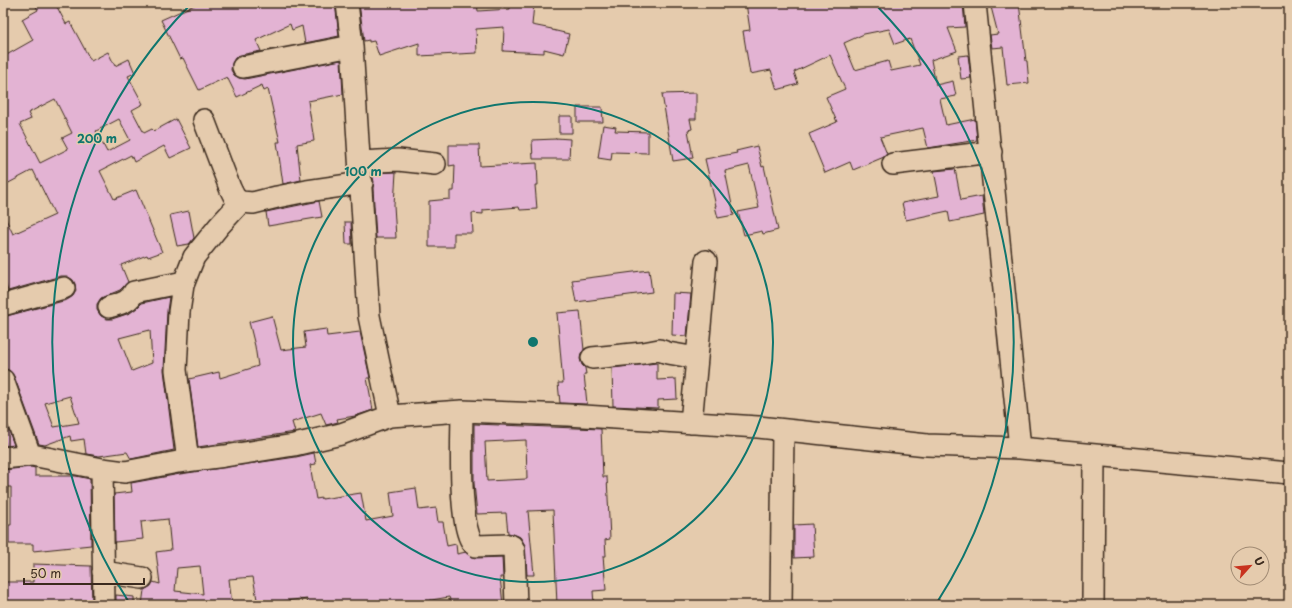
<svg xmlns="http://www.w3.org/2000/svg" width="1292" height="608" font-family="'Playpen Sans',sans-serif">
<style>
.building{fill:#e3b3d3;stroke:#3b2a1e;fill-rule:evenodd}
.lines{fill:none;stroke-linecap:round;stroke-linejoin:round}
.minor-casing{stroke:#3b2a1e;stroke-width:24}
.minor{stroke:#e5cbad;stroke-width:21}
.ring{fill:none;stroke:#0f766e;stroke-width:2}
.centre{fill:#0f766e;stroke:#e5cbad;stroke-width:2}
.ring-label{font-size:12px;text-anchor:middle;font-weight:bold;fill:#0f766e;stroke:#e5cbad;stroke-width:3;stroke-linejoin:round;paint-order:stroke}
</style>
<rect width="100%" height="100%" fill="#e5cbad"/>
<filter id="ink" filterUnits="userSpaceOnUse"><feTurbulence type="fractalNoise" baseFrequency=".025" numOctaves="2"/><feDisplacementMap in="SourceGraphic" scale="8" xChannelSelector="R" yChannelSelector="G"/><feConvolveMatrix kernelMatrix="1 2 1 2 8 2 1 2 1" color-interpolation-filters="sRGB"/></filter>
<g filter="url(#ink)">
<path class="building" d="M34,3H55L66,24L70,22L91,61L108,52L115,66L129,59L135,73L128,76L143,104L132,110L144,133L152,129L154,131L176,119L191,148L170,158L164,146L134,162L131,155L100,171L114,199L136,190L162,252L148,257L147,255L121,265L128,282L120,290L101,298L97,304V310L101,316L107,319H112L130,313L137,308L142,303L169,297L167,311L164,370L174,450L131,459L127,452L99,456L86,454L84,439L71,441L70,436L45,445L39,444L14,376L10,371L3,368V317L67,300L73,296L76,291L75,284L73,280L67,276H61L8,291L3,277V213L13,234L55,215L33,170L3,186V57L33,40L22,19L38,10ZM55,99L72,133L62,138L68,149L40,163L20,124L31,119L28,113ZM119,119L130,140L107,152L96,131ZM150,330L152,363L132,371L119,338ZM70,396L79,423L54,427L45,403Z
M199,3H282L284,8L295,3H335L339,36L305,43L302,26L292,30L290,24L256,40L261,51L240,55L235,58L232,63L231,70L234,75L239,78L245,79L341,60L343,94L308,101L314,141L297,144L301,180L283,184L277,142H280L268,89L264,91L262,85L237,97L227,77L199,90L183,58L180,59L161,20Z
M359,3H477L478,11L510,9V3L534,4L532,25L552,29V30L569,34L564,54L544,49V53L503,51L504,27L476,29L477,53L419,56V43L379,56L374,41L369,42V40L364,41Z
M746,3H963L965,27L948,28L957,51L931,60L936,85L953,81L956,96L940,99L946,125L975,119L977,140L928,148L923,128L880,137L887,154L884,157L853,170L850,162L825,173L809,134L837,122L826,97L845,89L830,55L794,72L798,84L777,90L771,70L750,74L743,31L750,30ZM889,29L895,44L910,39L920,65L891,71L888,61L855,70L844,43L864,34Z
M990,3H1019L1026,61H1027L1029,83L1007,85L1003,47L992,48L990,35L998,34Z
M968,55L971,78L961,79L958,56Z
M696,93V119H690L692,129L688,130L693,158L673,161L662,94Z
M577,107H602L603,122H577Z
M559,116H572V133H559Z
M603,125L616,127L615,131L648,132V153L612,152L611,160L598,158Z
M556,138L570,139L569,159H533L532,140L556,139Z
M449,145H479L480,166L537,163L538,185H535L537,209L520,210L519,207L483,210V214L472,213L473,233H454V247H429V201L450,199V191H454L455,165L449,166Z
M757,146L762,167L764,166L778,230L763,234L762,231L744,235L738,212L759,208L749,165L725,171L734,215L718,218L715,206H716L705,159L737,153L736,151Z
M955,169L961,200L982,196L984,215L950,222L948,211L906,220L902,203L939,196L934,171Z
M396,172L394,205L396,238H376L373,188L374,182L372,173Z
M319,201L322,217L268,226L266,212Z
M189,211L194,238L189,244L177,246L170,215Z
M345,222H351L352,244H346Z
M649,270L652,292L576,302L572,280Z
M673,293L691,294L687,336L672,335Z
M580,311L584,350L581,353L580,359L582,365L585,368L586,374H584L587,404L560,403L558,383H563L557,313Z
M272,316L281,350L306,347L304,332L326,329L327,336L360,332L370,378H367L373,410L355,416L337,419L338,422L326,425L321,413L292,422L295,432L198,447L189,379L219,372L220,378L258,366L255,346L249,322Z
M657,363V380L676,379L677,399L658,400V408L613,406L612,368Z
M3,415L14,445L6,446L3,435Z
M474,424L601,429L603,477H607L610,539L605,540L606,556H603L606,590L593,591L594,605H557L553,510L528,511L534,575H527L525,545L520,537L513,534L508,533L506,513L477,514L474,483ZM526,440L527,479L487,481L485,442Z
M314,453L316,464L310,465L316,499L322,498V499L361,493L366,521L393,516L390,492L416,488L419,510L436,508L438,522H443L447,546L456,544L457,554L466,552L471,557L476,558L502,557L503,577H500L503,605H452L449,597L414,603L415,605H308L307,599L300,600V599L272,603V605H258L253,577L229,579L232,605H142L144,590L151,586L153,582L160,584L156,552L171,550L168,519L141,522L143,539L115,542L114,494L132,492L131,483L180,474L296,457ZM200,566L203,594L175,591L177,568Z
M31,467L35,468V476H76L90,479L91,545L33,551V544H9V525H11V487H3V470Z
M812,524L814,557L794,558V525Z
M33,564L91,566L92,605H3V583H6V582H33Z
M116,595L134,597V605H116Z"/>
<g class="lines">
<g class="minor-casing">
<path id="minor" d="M347,3L352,46L369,316L390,416
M975,3L1020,448
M243,67L352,46
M204,120L230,188L235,198L241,202L253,203L277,197L307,191L362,183
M360,162L398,160L435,164
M893,164L991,152
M3,305L64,288
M109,307C119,304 130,302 134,292L184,282
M592,358L643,353L659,350L668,353L697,358
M3,380L30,455
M462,411C462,434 457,536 476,546L509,545L512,546L514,550L516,605
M691,423L706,261
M3,458L32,455L102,469L125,472L178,462L225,456L294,445L341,434L390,416L462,411L568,415L758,427L927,445L1020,448L1289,473
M188,461L176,370L179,312L183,285L194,257L219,226L241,202
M102,469L104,605
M103,572L142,578
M781,605L783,430
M1093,605L1094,456"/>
</g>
<use href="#minor" class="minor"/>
</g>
</g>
<g class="ring">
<circle cx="533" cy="342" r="240"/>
<path d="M130 604A481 481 0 0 1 190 5M876 5A481 481 0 0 1 936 604"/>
</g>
<circle cx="533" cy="342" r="6" class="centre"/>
<g class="ring-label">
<text x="97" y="143">200 m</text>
<text x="363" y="176">100 m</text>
</g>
<rect width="1292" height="608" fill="none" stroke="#e5cbad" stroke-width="16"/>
<rect x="8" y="8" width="1276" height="592" fill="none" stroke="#3b2a1e" stroke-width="1.5" filter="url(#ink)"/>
<g transform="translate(1250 566) rotate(63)"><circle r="19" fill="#e5cbad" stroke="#a18b74"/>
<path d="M0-3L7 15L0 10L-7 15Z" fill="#c8321e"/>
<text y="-6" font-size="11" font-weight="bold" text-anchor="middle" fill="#3b2a1e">U</text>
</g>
<path d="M24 578v6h120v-6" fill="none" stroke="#3b2a1e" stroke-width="2"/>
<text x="30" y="578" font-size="12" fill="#3b2a1e" stroke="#e5cbad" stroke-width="3" paint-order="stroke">50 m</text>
</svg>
